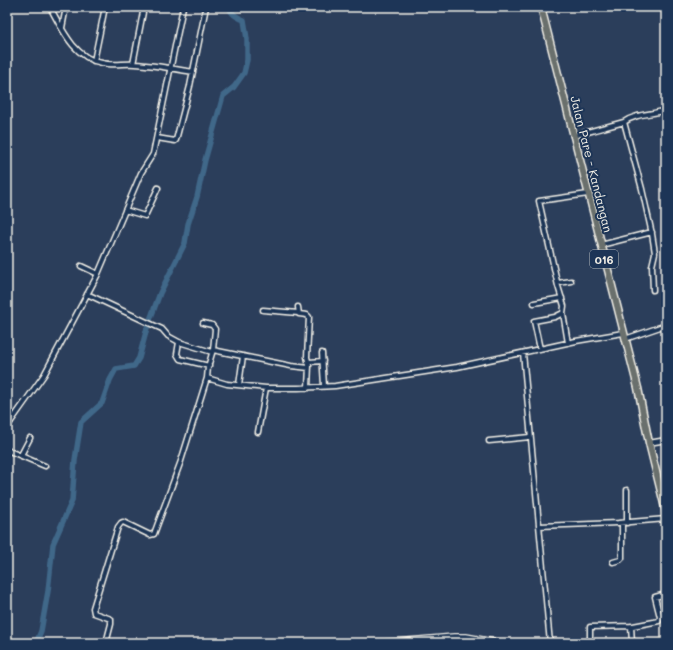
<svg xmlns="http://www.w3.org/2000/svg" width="673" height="650" font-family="Mali,sans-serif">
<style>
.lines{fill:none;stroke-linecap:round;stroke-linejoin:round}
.river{stroke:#416789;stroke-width:5.5}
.street-casing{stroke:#f4f1e8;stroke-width:7}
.secondary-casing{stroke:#f4f1e8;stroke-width:8}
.primary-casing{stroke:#f4f1e8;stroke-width:9}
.street{stroke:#1d3557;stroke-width:4}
.secondary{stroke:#1d3557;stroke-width:5.5}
.primary{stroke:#6b706d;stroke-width:6}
.labels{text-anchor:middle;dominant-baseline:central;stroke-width:4;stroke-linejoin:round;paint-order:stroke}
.shield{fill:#1d3557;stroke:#b4b9bc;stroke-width:1}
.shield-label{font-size:11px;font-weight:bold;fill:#f4f1e8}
.street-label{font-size:12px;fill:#f4f1e8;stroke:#1d3557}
</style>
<rect width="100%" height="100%" fill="#2b3e5b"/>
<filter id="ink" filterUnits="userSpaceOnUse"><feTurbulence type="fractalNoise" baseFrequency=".025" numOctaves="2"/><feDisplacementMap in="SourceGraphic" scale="8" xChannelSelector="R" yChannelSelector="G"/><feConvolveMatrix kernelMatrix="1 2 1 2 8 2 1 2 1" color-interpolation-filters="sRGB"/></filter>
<g filter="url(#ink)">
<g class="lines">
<path class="river" d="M36,643L41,631L48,591L53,544L72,501L75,460L81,422L102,403L110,380L116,369L134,366L139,358L147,328L160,293L185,243L188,224L197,197L205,160L223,96L234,87L244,73L247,60V39L244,20C237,17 231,14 229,7"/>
<g class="street-casing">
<path id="street" d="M50,7C62,29 74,58 102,63C113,66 124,63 135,64C155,65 174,69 193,72
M62,28L66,7
M94,61L105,7
M133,64L144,7
M624,122C637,113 651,115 666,110
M573,136L624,122L642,189L652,234L655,253L652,266L653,290
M157,138L175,141L176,140L190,86L206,7
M125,210L145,216L158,188
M601,245L652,232
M81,266L98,274
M558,283L571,281
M87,294L151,324L162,329L168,336L179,342L212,352
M534,303L562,298
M298,307L299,314L307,315L309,317L307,357L309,365L308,388
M263,310L298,313
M563,313L568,343
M203,323L212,325L215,329L213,350
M625,339L666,325
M179,342L177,354L180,359L209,366
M540,349L534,321L555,317L563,313L564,306L558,286L539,201L588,194
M322,353L324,386
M523,353L550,643
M308,362L323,361
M207,378L208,367L213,350L291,366L309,368
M239,385L243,356
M7,427L44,375L98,274L141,173L153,154L183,7
M258,432L266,388
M489,441L530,437
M649,443L666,440
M7,450L45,466
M21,455L30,438
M627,490V523
M539,526L618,523L666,519
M613,562L620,560L622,558V523
M631,626L632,643
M106,643L111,624V619L94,613L93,608L118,527L121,523L123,522L150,535L154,534L181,461L207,378L227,384L266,388H298L335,386L457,367L576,341L623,333
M590,643V627L633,626L659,621L660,617L655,597L666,594"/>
</g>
<g class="secondary-casing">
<path id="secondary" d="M385,643L454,637H466L499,643"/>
</g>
<g class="primary-casing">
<path id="primary" d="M541,7L638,388L649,443L666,512"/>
</g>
<use href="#street" class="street"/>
<use href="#secondary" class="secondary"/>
<use href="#primary" class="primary"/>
</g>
</g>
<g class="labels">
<rect class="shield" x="590" y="250" width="28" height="18" rx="3"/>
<g class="shield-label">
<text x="604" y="259">016</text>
</g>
<g class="street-label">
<text transform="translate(592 164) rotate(76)">Jalan Pare - Kandangan</text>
</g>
</g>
<rect width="673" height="650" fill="none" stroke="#1d3557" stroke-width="24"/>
<rect x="12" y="12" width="649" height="626" fill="none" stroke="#f4f1e8" stroke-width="1.5" filter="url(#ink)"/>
</svg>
